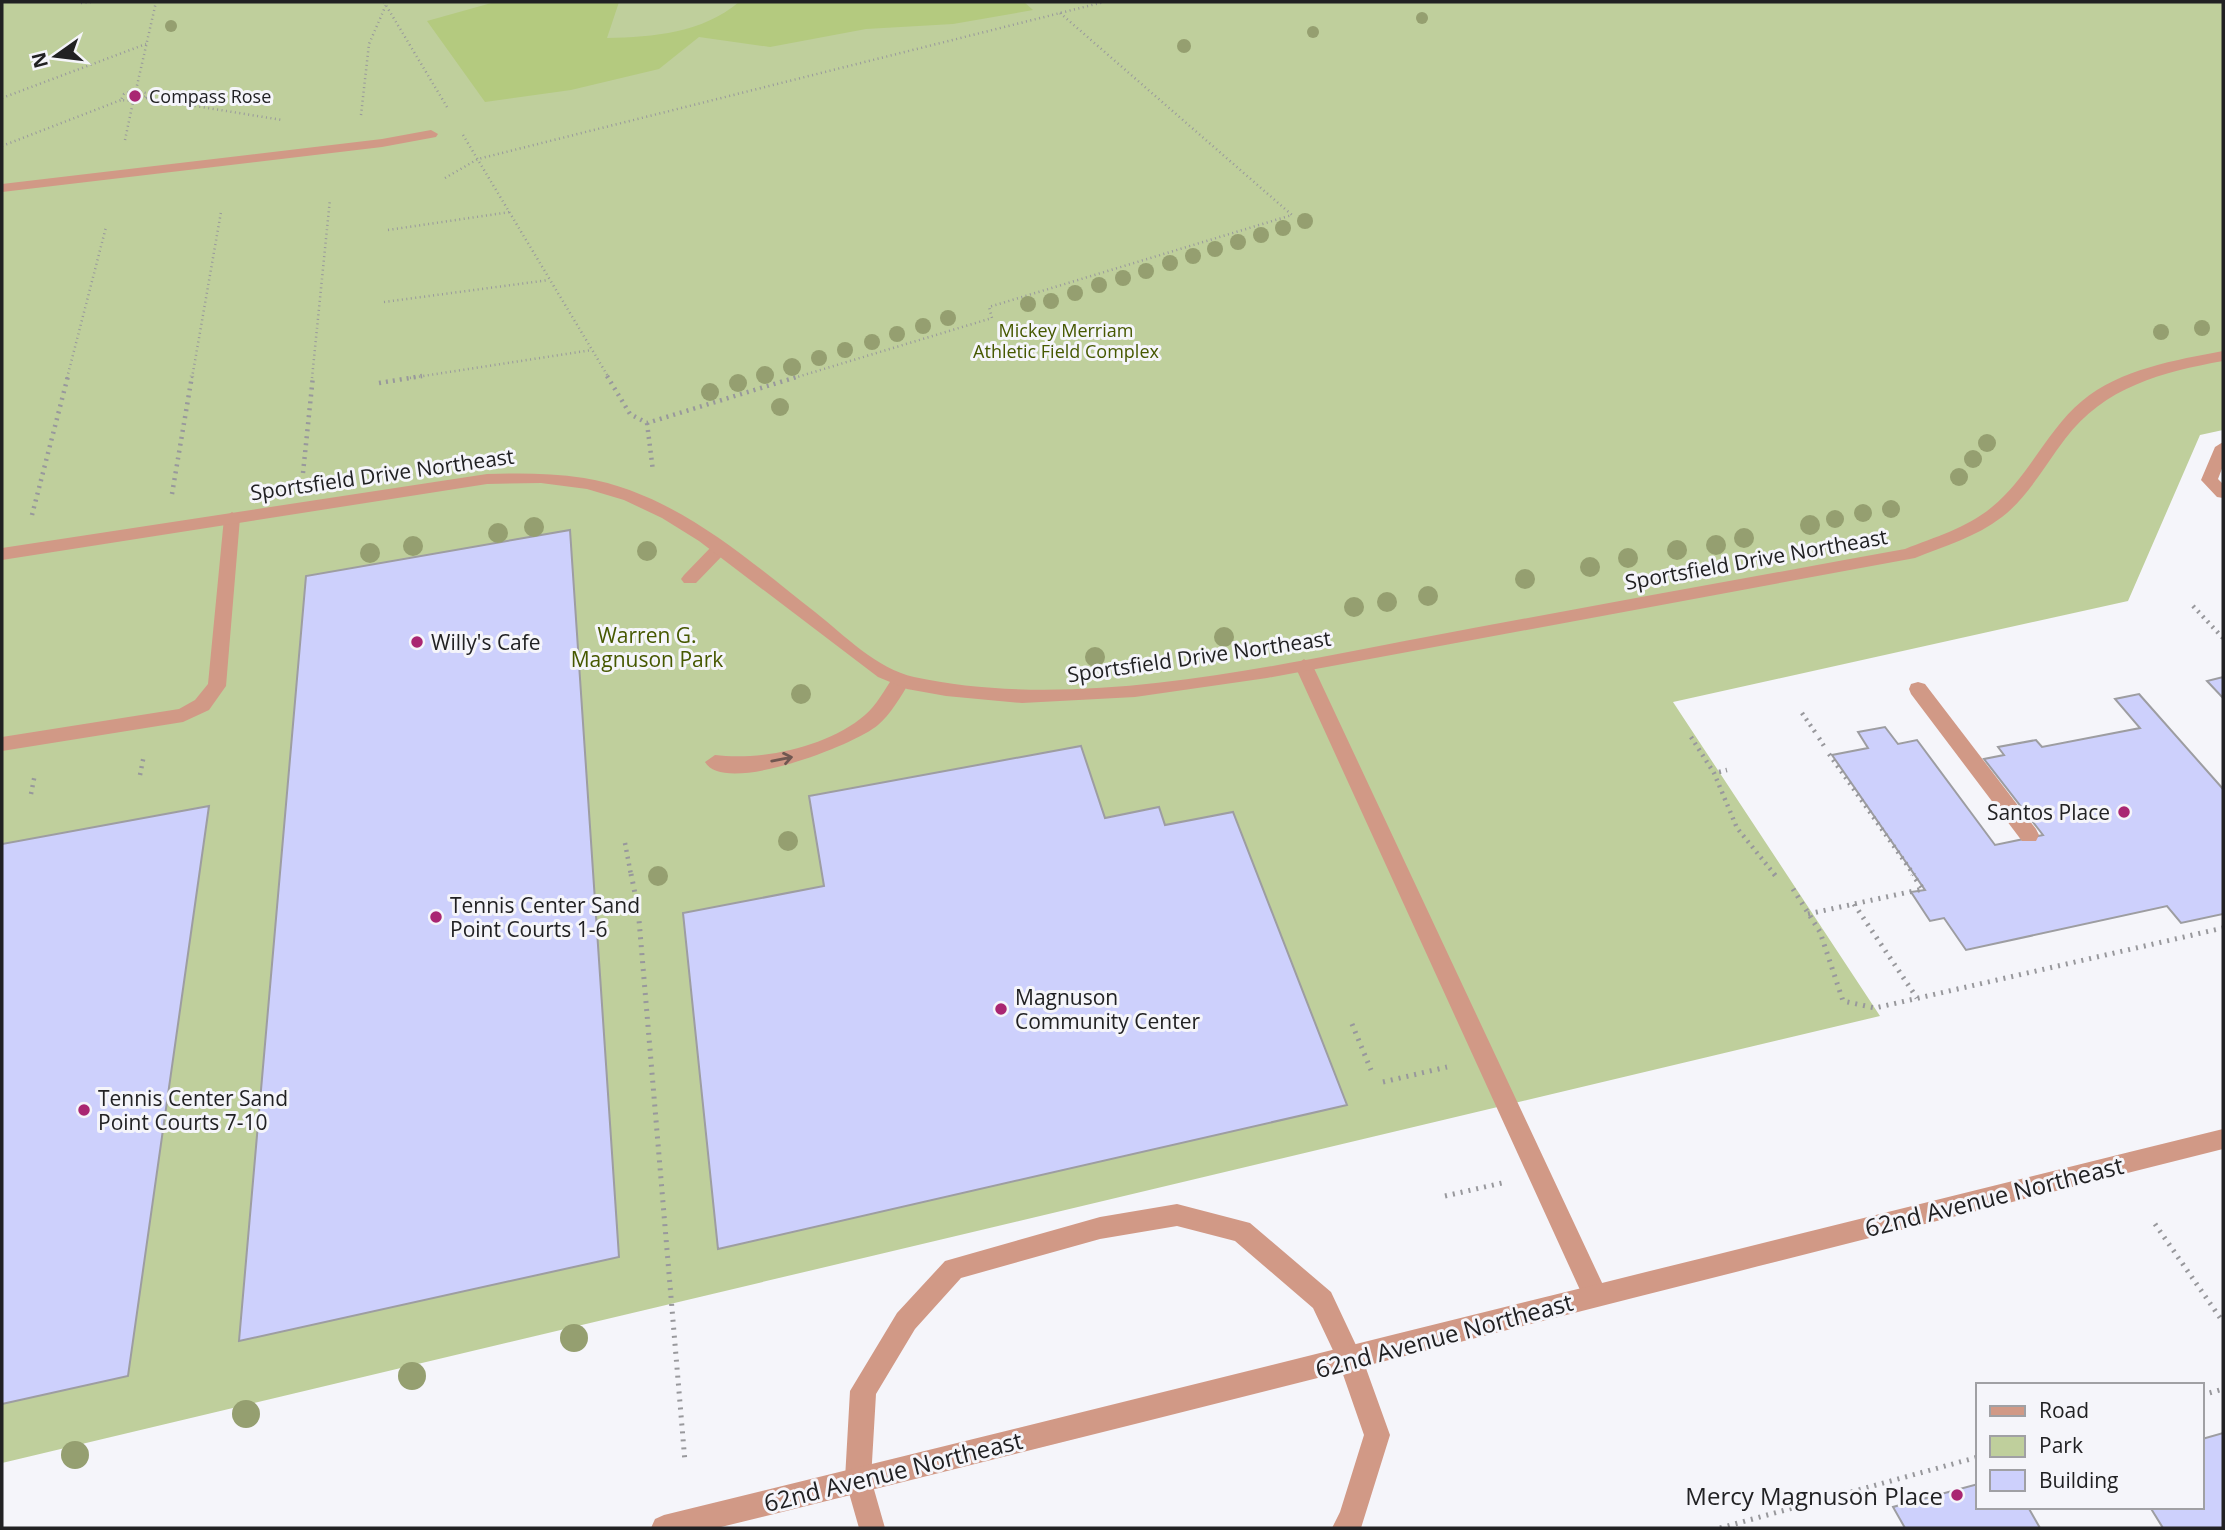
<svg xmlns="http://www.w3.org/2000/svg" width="2225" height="1530" font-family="'Open Sans',sans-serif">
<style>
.green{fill:#bfcf9c}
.forest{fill:#b4ca7f}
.building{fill:#cdd0fc;stroke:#9d9da1;stroke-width:2}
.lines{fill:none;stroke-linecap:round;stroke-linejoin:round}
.path-far2{stroke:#98989c;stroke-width:2.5;stroke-dasharray:1 3.5;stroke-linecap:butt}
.path-far1{stroke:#98989c;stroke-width:4.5;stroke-dasharray:2 5;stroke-linecap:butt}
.path{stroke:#98989c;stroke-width:5;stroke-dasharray:2 6;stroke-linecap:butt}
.service{fill:#d19986;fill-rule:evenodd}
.minor{fill:#d19986;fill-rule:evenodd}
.tree{fill:#959f70}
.oneway{stroke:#705750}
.poi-dot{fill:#a92672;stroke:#f5f5fa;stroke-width:2.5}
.labels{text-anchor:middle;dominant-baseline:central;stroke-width:6;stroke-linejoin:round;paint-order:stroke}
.far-poi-label{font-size:18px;fill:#212123;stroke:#f5f5fa;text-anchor:start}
.far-park-label{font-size:18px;fill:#465800;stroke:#f5f5fa}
.street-label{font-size:21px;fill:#212123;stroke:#f5f5fa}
.park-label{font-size:21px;fill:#465800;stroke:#f5f5fa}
.poi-label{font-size:21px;fill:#212123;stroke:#f5f5fa;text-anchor:start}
.near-street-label{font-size:24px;fill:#212123;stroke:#f5f5fa}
.near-poi-label{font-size:24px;fill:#212123;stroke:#f5f5fa;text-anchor:end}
</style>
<rect width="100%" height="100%" fill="#f5f5fa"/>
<path class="green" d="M2,2H2223V430L2200,435L2128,601L1673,702L1880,1016L2,1463Z"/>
<path class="forest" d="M495,2H619L607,38C654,37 702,33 739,2H1024L1033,10L953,24L866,29L770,47L699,37L659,69L571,90L485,102L427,21Z"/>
<path class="building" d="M570,530L619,1257L239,1341L306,576Z
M2223,677V698L2207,681Z
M2139,694L2223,789V914L2181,923L2167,906L1966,950L1944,918L1930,921L1911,892L1925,890L1832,755L1868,748L1858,732L1885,727L1898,744L1917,740L1995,845L2043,835L1984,759L2004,755L1998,747L2036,740L2042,747L2140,728L2115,699Z
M1081,746L1105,818L1159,807L1165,825L1233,812L1347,1105L718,1249L683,913L824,886L809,796Z
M209,806L128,1376L2,1404V844Z
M2223,1433V1528H2163L2150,1507H2202V1439Z
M1978,1484V1507H2028L2040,1528H1905L1893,1507Z"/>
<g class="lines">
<path class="path-far2" d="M384,2L447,107
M81,3L92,2
M136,90L156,2
M136,90L149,94L138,101L121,100L124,94Z
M2,98L146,44
M146,98L282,120
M361,115L369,44L386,5
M463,135L609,378
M125,140L133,102
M2,146L121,100
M445,178L478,159L1104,2
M388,230L510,212
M384,302L549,280
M67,378L106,227
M192,378L221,212
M312,378L330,199
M410,378L592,350
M794,378L992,318L989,307L1292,215L1060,13"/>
<path class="path-far1" d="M607,376L630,414L647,423L800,376
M379,383L422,376
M647,423L653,471
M303,473L313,376
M172,494L192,376
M32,515L68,376
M2193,606L2223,638
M1802,713L1815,732
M1691,737L1714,773L1737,828L1775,875
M1819,738L1824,746
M1829,754L1914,875
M1719,772L1727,770
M140,775L144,755
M31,794L35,774
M625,843L631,875"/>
<path class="path" d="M631,874L638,908L685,1462
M1774,874L1777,878
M1793,889L1820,932L1843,1001L1875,1008L2223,928
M1854,904L1917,998
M1808,914L1923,889L1912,874
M1352,1024L1371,1070
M1383,1082L1447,1067
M1445,1196L1502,1183
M2155,1224L2223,1322
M2202,1395L2223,1389
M1720,1528L1978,1457"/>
<path class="service" d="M431,130L438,134L436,137L382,147L2,192V184L382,139Z
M2223,442V466L2218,479L2223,484V498L2217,497L2201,480L2215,447Z
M232,512L240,518L226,686L209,710L183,722L2,751V737L179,709L195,700L208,684L224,518Z
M719,543L728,549L725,553L696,583H684L681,579L684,575L713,545Z
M1304,659L1313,666L1604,1287L1607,1295L1604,1303L1595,1307L1586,1303L1295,666Z
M901,674L910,681C902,695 890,715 878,725C855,745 724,796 705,762L715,755C761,761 828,747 865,715C876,706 885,689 894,676Z
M1918,682L1925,684L2036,829L2039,835L2036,841H2022L1911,694L1909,689L1911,684Z
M1177,1204L1250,1223L1331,1292L1363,1360L1390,1435L1361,1528H1332L1340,1512L1364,1435L1339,1363L1313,1308L1235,1241L1177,1226L1100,1239L961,1278L915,1329L876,1394L871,1479L885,1528H859L845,1479L850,1391L897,1313L945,1261L1100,1217Z"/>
<path class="minor" d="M2223,351V361C2162,372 2104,387 2065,439C2045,465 2028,497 2002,517C1976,537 1945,546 1915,558L1267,678L1135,697L1022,703L946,696L907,689L878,677L699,541L662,518L624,500L587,489L541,483L487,484L2,560V548L487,474C520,473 551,473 584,478C674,493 746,558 815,612C844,635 877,669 914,677C1077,712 1265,667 1426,637C1586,607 1746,578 1905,549C1935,537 1967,528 1992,507C2029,477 2046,431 2082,401C2120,369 2176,360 2223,351Z
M2223,1129V1149C1721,1275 1220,1404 717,1528H651L655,1519L664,1515C1184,1388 1703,1257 2223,1129Z"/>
</g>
<g class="tree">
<circle cx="1422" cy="18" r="6"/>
<circle cx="171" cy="26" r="6"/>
<circle cx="1313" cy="32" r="6"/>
<circle cx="1184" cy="46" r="7"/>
<circle cx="1305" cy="221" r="8"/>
<circle cx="1283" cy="228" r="8"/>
<circle cx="1261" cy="235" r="8"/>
<circle cx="1238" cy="242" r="8"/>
<circle cx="1215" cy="249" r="8"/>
<circle cx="1193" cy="256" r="8"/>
<circle cx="1170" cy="263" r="8"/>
<circle cx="1146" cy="271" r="8"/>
<circle cx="1123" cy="278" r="8"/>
<circle cx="1099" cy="285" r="8"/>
<circle cx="1075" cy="293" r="8"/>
<circle cx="1051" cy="301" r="8"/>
<circle cx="1028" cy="304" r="8"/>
<circle cx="948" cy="318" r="8"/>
<circle cx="923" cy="326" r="8"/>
<circle cx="2202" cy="328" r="8"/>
<circle cx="2161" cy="332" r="8"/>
<circle cx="897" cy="334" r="8"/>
<circle cx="872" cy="342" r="8"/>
<circle cx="845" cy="350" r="8"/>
<circle cx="819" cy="358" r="8"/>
<circle cx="792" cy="367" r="9"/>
<circle cx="765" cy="375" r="9"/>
<circle cx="738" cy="383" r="9"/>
<circle cx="710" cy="392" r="9"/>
<circle cx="780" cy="407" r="9"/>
<circle cx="1987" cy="443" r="9"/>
<circle cx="1973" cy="459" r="9"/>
<circle cx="1959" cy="477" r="9"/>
<circle cx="1891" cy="509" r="9"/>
<circle cx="1863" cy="513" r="9"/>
<circle cx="1835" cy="519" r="9"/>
<circle cx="1810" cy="525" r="10"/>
<circle cx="534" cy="527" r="10"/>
<circle cx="498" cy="533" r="10"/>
<circle cx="1744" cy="538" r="10"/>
<circle cx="1716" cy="545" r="10"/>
<circle cx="413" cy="546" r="10"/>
<circle cx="1677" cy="550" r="10"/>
<circle cx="647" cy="551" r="10"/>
<circle cx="370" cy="553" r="10"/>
<circle cx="1628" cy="558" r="10"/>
<circle cx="1590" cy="567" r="10"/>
<circle cx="1525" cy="579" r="10"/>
<circle cx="1428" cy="596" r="10"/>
<circle cx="1387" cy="602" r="10"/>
<circle cx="1354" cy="607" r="10"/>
<circle cx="1224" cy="637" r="10"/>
<circle cx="1095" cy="657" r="10"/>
<circle cx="801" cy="694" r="10"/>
<circle cx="788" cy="841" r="10"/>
<circle cx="658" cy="876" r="10"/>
<circle cx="574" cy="1338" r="14"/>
<circle cx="412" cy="1376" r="14"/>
<circle cx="246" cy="1414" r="14"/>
<circle cx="75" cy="1455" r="14"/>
</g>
<defs><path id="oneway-shaft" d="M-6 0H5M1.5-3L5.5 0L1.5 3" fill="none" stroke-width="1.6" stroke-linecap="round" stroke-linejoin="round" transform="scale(1.75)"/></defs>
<use class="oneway" href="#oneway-shaft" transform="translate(782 759) rotate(-11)"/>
<g class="poi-dot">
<circle cx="135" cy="96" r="7"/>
<circle cx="417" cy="642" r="7"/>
<circle cx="2124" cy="812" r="7"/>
<circle cx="436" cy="917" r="7"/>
<circle cx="1001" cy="1009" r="7"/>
<circle cx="84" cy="1110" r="7"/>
<circle cx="1957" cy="1495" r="7"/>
</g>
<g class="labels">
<g class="far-poi-label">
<text x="149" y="96">Compass Rose</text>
</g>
<g class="far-park-label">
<text x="1066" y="330">Mickey Merriam<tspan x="1066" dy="21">Athletic Field Complex</tspan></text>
</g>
<g class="street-label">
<text transform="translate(382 474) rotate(-8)">Sportsfield Drive Northeast</text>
<text transform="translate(1756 559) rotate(-10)">Sportsfield Drive Northeast</text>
<text transform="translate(1199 656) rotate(-8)">Sportsfield Drive Northeast</text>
</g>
<g class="park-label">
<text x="647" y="635">Warren G.<tspan x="647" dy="24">Magnuson Park</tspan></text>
</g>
<g class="poi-label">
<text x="431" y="642">Willy's Cafe</text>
<text x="2110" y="812" text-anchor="end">Santos Place</text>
<text x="450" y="905">Tennis Center Sand<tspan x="450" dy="24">Point Courts 1-6</tspan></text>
<text x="1015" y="997">Magnuson<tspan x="1015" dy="24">Community Center</tspan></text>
<text x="98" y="1098">Tennis Center Sand<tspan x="98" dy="24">Point Courts 7-10</tspan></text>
</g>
<g class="near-street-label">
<text transform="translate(1994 1196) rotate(-14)">62nd Avenue Northeast</text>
<text transform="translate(1444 1335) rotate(-15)">62nd Avenue Northeast</text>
<text transform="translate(893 1471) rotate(-14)">62nd Avenue Northeast</text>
</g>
<g class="near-poi-label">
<text x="1943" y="1495">Mercy Magnuson Place</text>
</g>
</g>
<rect width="2225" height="1530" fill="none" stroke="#212123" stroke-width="7"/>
<rect x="1976" y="1383" width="228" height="126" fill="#f5f5fa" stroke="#a0a0a4" stroke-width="2"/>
<rect x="1990" y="1406" width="35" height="10" fill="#d19986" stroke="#a0a0a4" stroke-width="2"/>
<text x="2039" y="1418" font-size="21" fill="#212123">Road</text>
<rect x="1990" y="1436" width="35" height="21" fill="#bfcf9c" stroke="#a0a0a4" stroke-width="2"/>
<text x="2039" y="1453" font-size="21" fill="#212123">Park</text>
<rect x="1990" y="1470" width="35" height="21" fill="#cdd0fc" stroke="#a0a0a4" stroke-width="2"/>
<text x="2039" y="1488" font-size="21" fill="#212123">Building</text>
<g transform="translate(56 56) rotate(256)" stroke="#f5f5fa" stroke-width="5" paint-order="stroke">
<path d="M0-5L12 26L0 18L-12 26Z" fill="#212123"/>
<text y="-10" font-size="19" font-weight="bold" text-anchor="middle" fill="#212123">N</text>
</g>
</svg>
